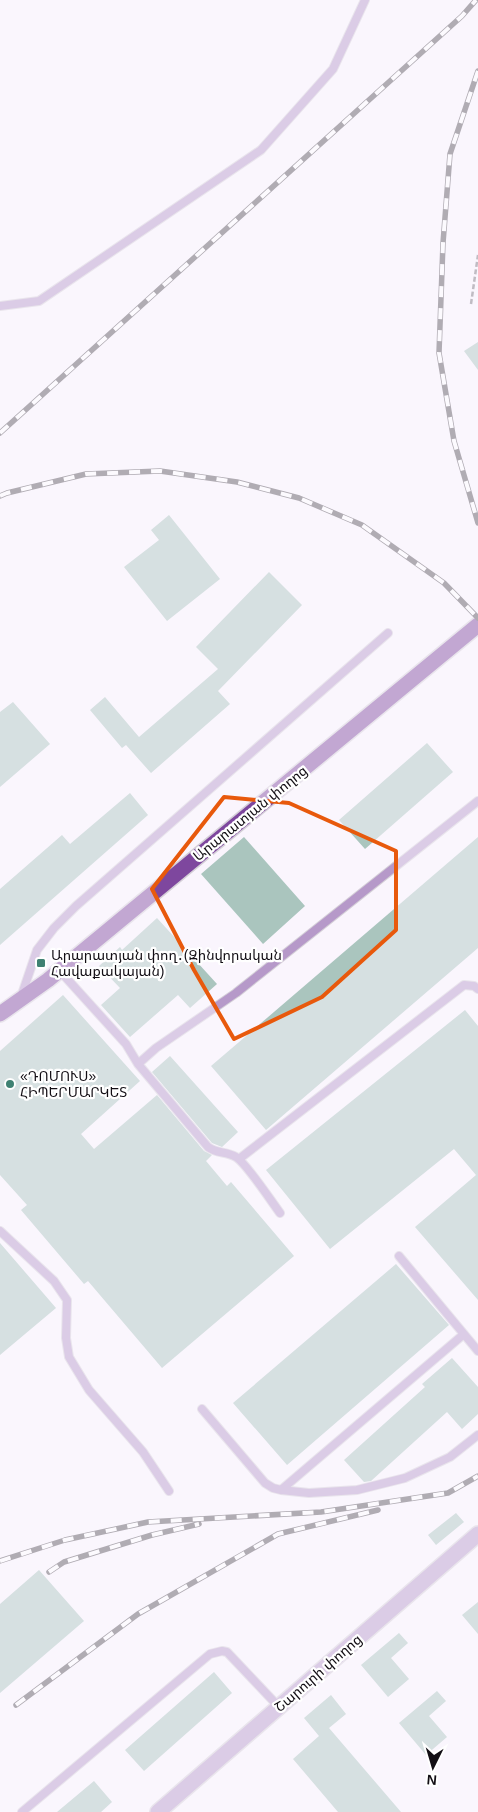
<svg xmlns="http://www.w3.org/2000/svg" width="478" height="1812" font-family="Helvetica,'Noto Sans Armenian',sans-serif">
<style>
.building{fill:#aac5be}
.lines{fill:none;stroke-linecap:round;stroke-linejoin:round}
.lane-casing{stroke:#d5d0d8;stroke-width:10}
.street-casing{stroke:#d5d0d8;stroke-width:18}
.primary-casing{stroke:#d5d0d8;stroke-width:18}
.path{stroke:#7b767d;stroke-width:2.5;stroke-dasharray:5 2.5;stroke-linecap:butt}
.lane{stroke:#b699c9;stroke-width:8}
.street{stroke:#b699c9;stroke-width:15}
.primary{stroke:#7e479e;stroke-width:15}
.rail-casing{stroke:#575259;stroke-width:5.5}
.rail{stroke:#fff;stroke-width:4;stroke-dasharray:11;stroke-linecap:butt}
.marked{fill:none;stroke:#e8590c;stroke-width:4;stroke-linejoin:round}
.poi-dot{fill:#3f8172;stroke:#fff;stroke-width:2}
.labels{text-anchor:middle;dominant-baseline:central;stroke-width:4.5;stroke-linejoin:round;paint-order:stroke}
.street-label{font-size:14px;fill:#120e14;stroke:#fff}
.poi-label{font-size:14px;fill:#120e14;stroke:#fff;text-anchor:start}
</style>
<rect width="100%" height="100%" fill="#faf5fd"/>
<path class="building" d="M478,342V370L464,351Z
M169,515L220,579L167,621L124,567L159,540L151,530Z
M269,572L302,605L218,691L230,704L151,773L126,745L122,748L90,710L105,697L139,737L218,669L196,647Z
M13,702L50,744L0,787V712Z
M427,743L453,772L365,849L339,820Z
M130,793L148,815L0,945V889L62,835L70,844Z
M244,837L305,906L263,944L201,874Z
M478,837V948L266,1130L211,1066Z
M157,918L217,984L190,1008L178,995L130,1037L101,1005L120,988L99,966L120,947L122,950Z
M63,995L140,1081L81,1134L94,1149L157,1095L204,1151L212,1155L206,1161L227,1186L231,1182L294,1256L162,1368L88,1281L84,1284L21,1210L27,1205L0,1175V1051Z
M465,1010L478,1026V1300L415,1227L476,1175L454,1149L330,1249L266,1170Z
M170,1056L238,1132L222,1147L212,1143L152,1072Z
M0,1243L56,1308L0,1355Z
M396,1264L449,1325L287,1465L233,1403Z
M452,1358L478,1387V1414L462,1429L447,1412L371,1481L364,1482L344,1460L425,1387L422,1384Z
M456,1513L464,1522L436,1545L428,1535Z
M39,1570L84,1621L0,1693V1604Z
M478,1602V1634L462,1615Z
M399,1633L408,1643L391,1658L409,1679L388,1697L361,1665Z
M214,1672L232,1693L144,1771L125,1750Z
M437,1691L446,1701L429,1716L447,1737L426,1755L399,1723Z
M331,1695L346,1714L329,1728L401,1812H338L293,1759L319,1736L304,1718Z
M94,1781L112,1802L101,1812H57Z"/>
<g class="lines">
<g class="lane-casing">
<path id="lane" d="M0,306L39,301L261,150L333,69L365,0
M59,970L126,1044L138,1064L156,1048L236,993L478,801
M21,997L37,950L54,928L76,906L388,633
M138,1064L208,1147C217,1154 226,1151 236,1157C247,1164 271,1201 280,1213
M239,1159L464,985L474,986L478,989
M0,1231L54,1281L67,1300L66,1338L69,1357L89,1390L143,1452L169,1491
M399,1256L478,1351
M202,1409L265,1483L273,1488L281,1490L309,1493L357,1490L405,1478L450,1457L478,1435
M281,1490L464,1334
M22,1812L210,1654L222,1651L227,1652L279,1707"/>
</g>
<g class="street-casing">
<path id="street" d="M158,1812L478,1534"/>
</g>
<g class="primary-casing">
<path id="primary" d="M0,1014L48,980L478,625"/>
</g>
<path class="path" d="M471,304L478,255"/>
<use href="#lane" class="lane"/>
<use href="#street" class="street"/>
<use href="#primary" class="primary"/>
<g class="rail-casing">
<path id="rail" d="M478,71L450,154L443,243L439,353L454,441L478,523
M0,433L462,16L476,0
M0,496L7,493L86,474L160,471L237,482L299,498L362,525L444,583L478,618
M0,1561L65,1540L148,1522L321,1512L448,1493L478,1476
M49,1572L64,1562L152,1535L199,1524
M16,1705L138,1614L278,1534L378,1510"/>
</g>
<use href="#rail" class="rail"/>
</g>
<path d="M0 0H478V1812H0ZM224,797L289,803L396,851V930L322,997L234,1039L194,970L152,889Z" fill="#faf5fd" fill-opacity=".55" fill-rule="evenodd"/>
<path class="marked" d="M224,797L289,803L396,851V930L322,997L234,1039L194,970L152,889Z"/>
<g class="poi-dot">
<rect x="36" y="958" width="10" height="10" rx="2.5"/>
<circle cx="10" cy="1084" r="5"/>
</g>
<g class="labels">
<g class="street-label">
<text transform="translate(250 813) rotate(-39)">Արարատյան փողոց</text>
<text transform="translate(318 1673) rotate(-41)">Շարուրի փողոց</text>
</g>
<g class="poi-label">
<text x="51" y="955">Արարատյան փող․(Զինվորական<tspan x="51" dy="16">Հավաքակայան)</tspan></text>
<text x="20" y="1076">«ԴՈՄՈՒՍ»<tspan x="20" dy="16">ՀԻՊԵՐՄԱՐԿԵՏ</tspan></text>
</g>
</g>
<g transform="translate(433 1767) rotate(185)" stroke="#ffffff" stroke-width="4" paint-order="stroke">
<path d="M0-4L9 19L0 12L-9 19Z" fill="#120e14"/>
<text y="-8" font-size="14" font-weight="bold" text-anchor="middle" fill="#120e14">N</text>
</g>
</svg>
